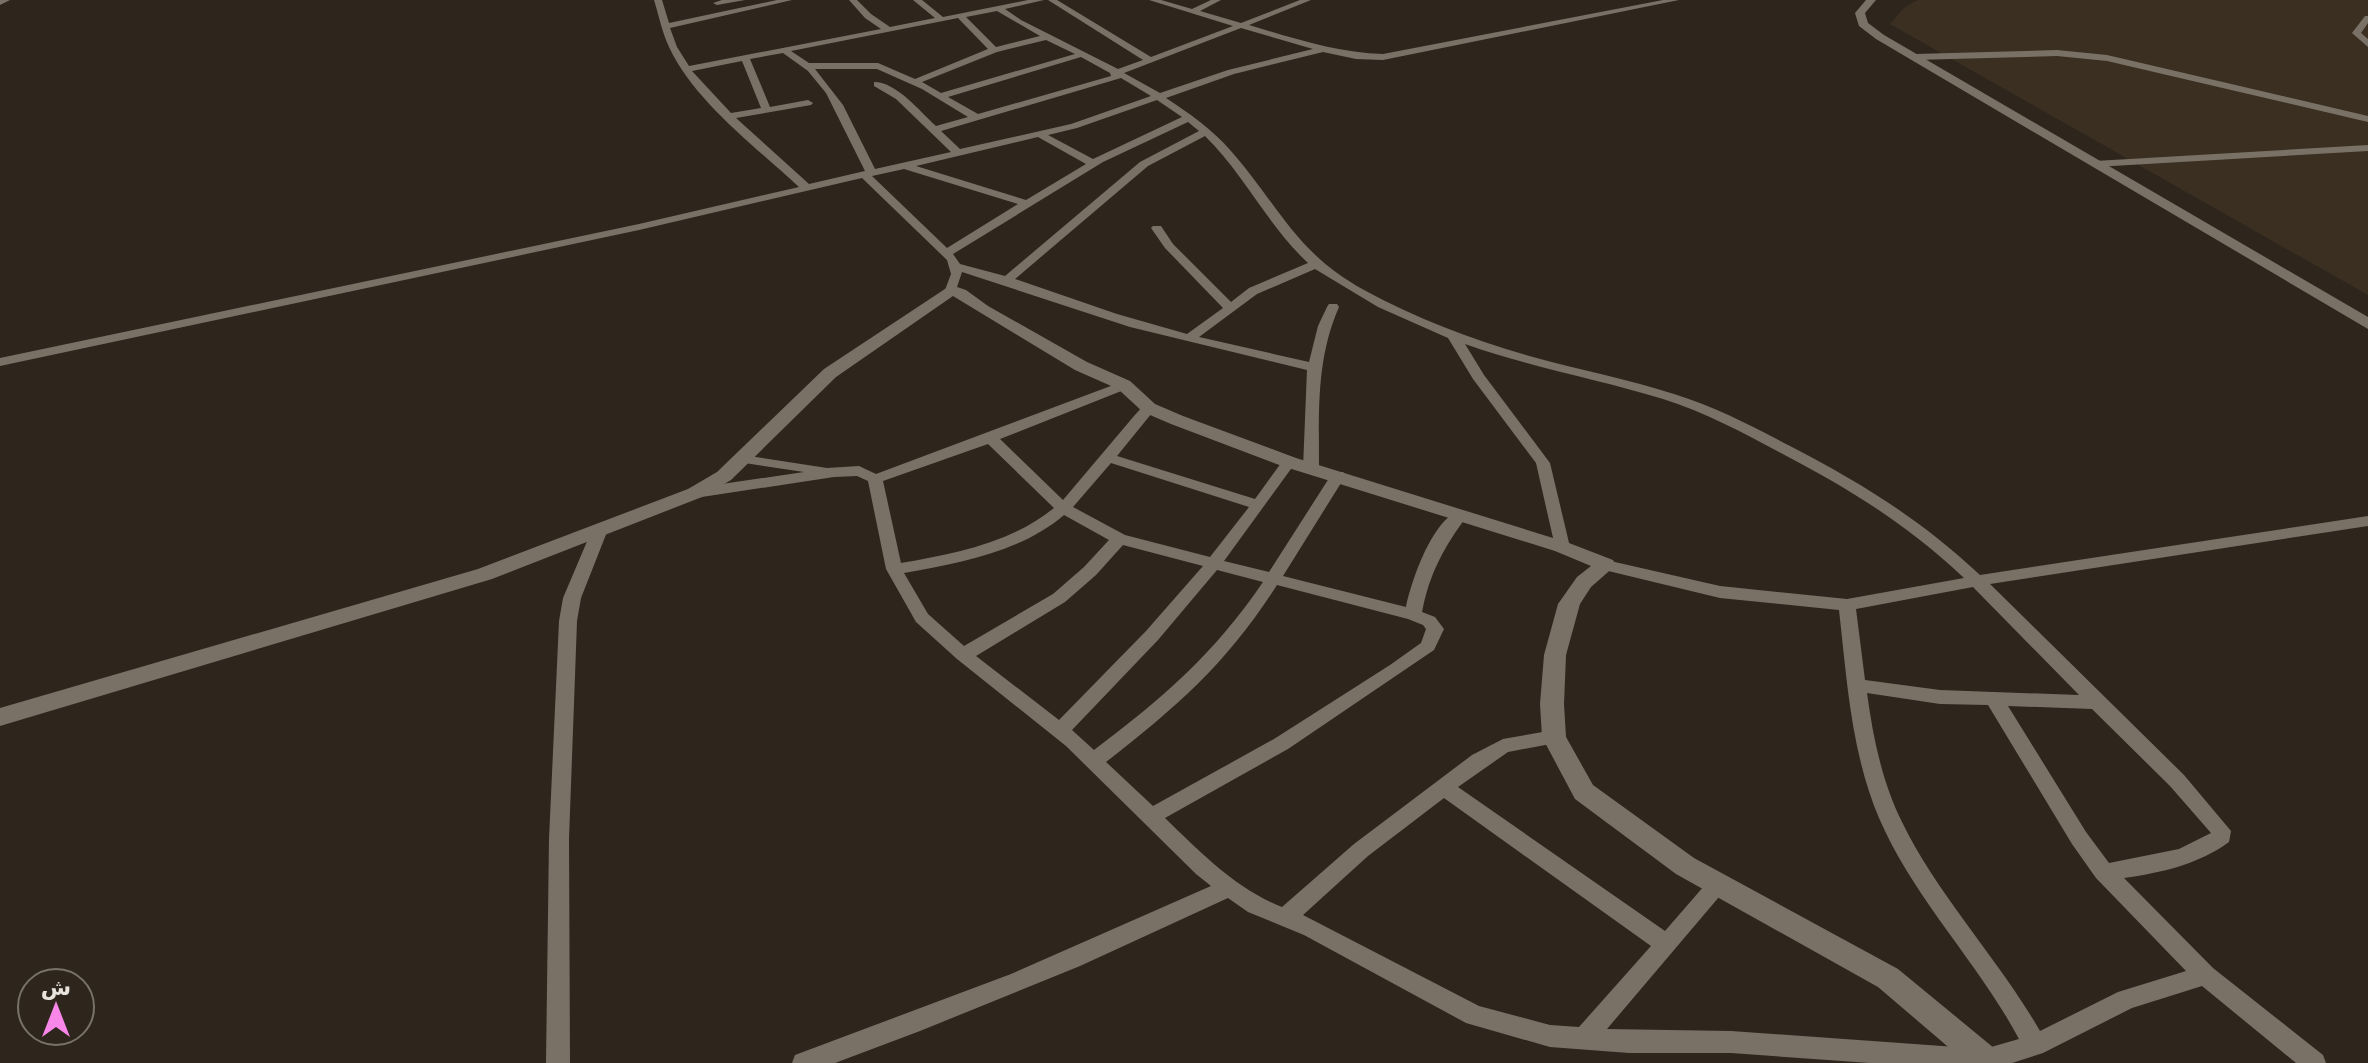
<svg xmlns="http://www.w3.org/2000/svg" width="2368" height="1063" font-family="'DejaVu Sans',Vazirmatn,sans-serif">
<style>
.built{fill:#3b2f21}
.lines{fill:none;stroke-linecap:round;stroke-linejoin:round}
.minor{fill:#7a7166;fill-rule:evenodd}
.tertiary{fill:#7a7166;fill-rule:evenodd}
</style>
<rect width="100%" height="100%" fill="#2e261d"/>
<path class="built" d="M1918,0H2368V295L1890,24L1905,7Z"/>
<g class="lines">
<path class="minor" d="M0,0H10L0,5Z
M654,0H662L669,23L777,0H792L670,28L677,47L689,66L881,29L865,18L849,0H857L871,14L890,27L935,18L913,0H922L943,17L1028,0H1044L1005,9L1021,20L1118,69L1143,60L1048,0H1057L1151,57L1233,26L1149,0H1161L1192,9L1211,0H1221L1200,11L1241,23L1300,0H1311L1249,25C1293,38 1337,53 1383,54L1663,0H1679L1383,60L1356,59L1323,52L1234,74L1166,98C1189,113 1213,130 1231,151C1280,207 1295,252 1364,290C1418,319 1475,341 1533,357C1580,370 1628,379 1674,394C1716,407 1752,426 1790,446C1863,484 1920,519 1980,575L2368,516V526L1990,584L2184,775L2231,831L2229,842C2199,864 2161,873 2124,878L2213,968L2323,1055L2326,1063H2296L2202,986L2132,1008L2043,1053L2012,1063H1870L1731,1053H1629L1550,1047L1466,1023L1304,935L1248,912L1228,898L1080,966L920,1031L835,1063H792L795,1055L1011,974L1211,886L1196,874L1066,746L957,659L916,622L886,569L868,481L857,476L834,477L695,498L687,493L695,488L804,472L738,462L736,459L738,456L743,455L827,468L859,466L876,474L1124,381L1129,382L1131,385L1129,388L1000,439L1063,500L1134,416L1144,405L1149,404L1156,408L1117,456L1255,499L1284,459H1294L1296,462L1224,561L1269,572L1333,472H1343L1346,475L1283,576L1406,607C1411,582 1432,520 1459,511L1467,516C1444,547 1429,574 1422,612L1435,617L1444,629L1434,650L1288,749L1165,818C1200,852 1236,889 1282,907L1354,844L1472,755L1503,739L1554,730L1561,732L1564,737L1561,742L1508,752L1458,787L1665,931L1711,878L1719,875L1727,878L1730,884L1607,1029L1731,1031L1984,1049L2019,1039C1978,962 1914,899 1879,818C1851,752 1847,680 1839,610L1720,598L1600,569L1598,565L1606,560L1720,586L1847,599L1964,578C1907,524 1848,488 1779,452C1741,432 1705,412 1663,399C1598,379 1530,367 1465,344L1484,375L1550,463L1570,547L1568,551H1556L1536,463L1473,379L1448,338L1378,307L1315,269L1257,294L1199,337L1309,362L1318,326L1327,307L1329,304H1337L1339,307C1316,359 1319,412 1319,468L1311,473L1303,468L1307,370L1130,327L962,272L955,293H947L945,290L951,274L947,260L862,178L639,230L0,366V358L639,224L799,187C756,147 694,101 669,47C662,32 659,16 654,0ZM997,11L1040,36L996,47L966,17ZM958,18L988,49L915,79L878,63H809L791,51ZM1241,28L1313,49L1228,70L1160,93L1124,73ZM1046,40L1075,54L941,93L922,82L997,52ZM783,53L808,71L826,93L865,171L809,184L736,118L811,105L813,103L808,100L770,107L750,59ZM1081,57L1110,73L1111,76L978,114L948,97ZM742,61L761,108L731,113L692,71ZM815,69H877L922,89L968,117L936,126C920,112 897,82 874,82V86L896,99L951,152L875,169L843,105ZM1121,78L1151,96L1071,124L960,149L941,131ZM1157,100L1182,117L1093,159L1048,135L1077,128ZM1188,122L1199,131L1140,162L1005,276L960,264L953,254L1103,162ZM1205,136C1244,174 1268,226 1308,263L1249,288L1231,302L1173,244L1161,226H1153L1151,228L1165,248L1223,308L1187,334L1117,314L1015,279L1148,166ZM1038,137L1086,164L1026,200L916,166ZM904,169L1018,204L947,248L872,176ZM988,444L1054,508C1011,543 954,554 901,563L883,481ZM1111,463L1249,507L1210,557L1125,535L1073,507ZM1064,515L1109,540L1084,567L1053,594L964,646L928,614L904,573C959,563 1021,552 1064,515ZM1123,545L1203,566L1146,631L1059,720L976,656L1065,602L1096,575ZM1217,570L1263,582C1214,654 1163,698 1094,750L1072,730L1158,640ZM1277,585L1408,619L1423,625L1426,629L1421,643L1390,665L1274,739L1153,806L1106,762C1179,705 1227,663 1277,585ZM1973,587L2079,695L1940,690L1865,680L1856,609ZM1867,693L1940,704L1988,705L2072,844L2096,878L2186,971L2118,992L2040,1031C1998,958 1938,896 1902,822C1882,782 1873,737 1867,693ZM2008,706L2092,709L2170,786L2211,833L2179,849L2109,863L2086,832ZM1444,798L1651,946L1579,1027L1550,1025L1479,1006L1303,915L1368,856Z
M722,0H745L717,5L713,3Z
M2365,16H2368V23L2361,33L2368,39V47L2352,33Z
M2057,50L2107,55L2368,116V122L2107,61L2057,56L1915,60L1911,57L1915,54Z
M2368,145V151L2095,167L2090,164L2095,161Z
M599,527L607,532L581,598L577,621L569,839L570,1063H546L549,839L559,621L563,598L591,532Z"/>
<path class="tertiary" d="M1866,0H1876L1865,13L1868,23L1884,35L2368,317V329L1876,39L1859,26L1855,13Z
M951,285L966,290L988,306L1087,362L1130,381L1155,404L1183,416L1296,458L1569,543L1613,560L1616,565L1591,587L1580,604L1566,655L1564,704L1566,737L1593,785L1694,858L1898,969L2000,1053L2004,1063H1967L1878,987L1676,874L1575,799L1542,737L1540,704L1544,655L1558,604L1577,577L1591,566L1555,551L1282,466L1171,424L1143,412L1118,389L1075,370L953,296L836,377L731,480L702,497L492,579L0,726V708L478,569L688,489L717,472L824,369Z"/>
</g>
<g transform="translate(56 1007)"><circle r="38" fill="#2e261d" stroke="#78726a" stroke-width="2"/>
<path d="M0-6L14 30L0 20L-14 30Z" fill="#f987e9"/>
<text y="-12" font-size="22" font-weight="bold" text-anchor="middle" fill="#e8e3dd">ش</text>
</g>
</svg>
